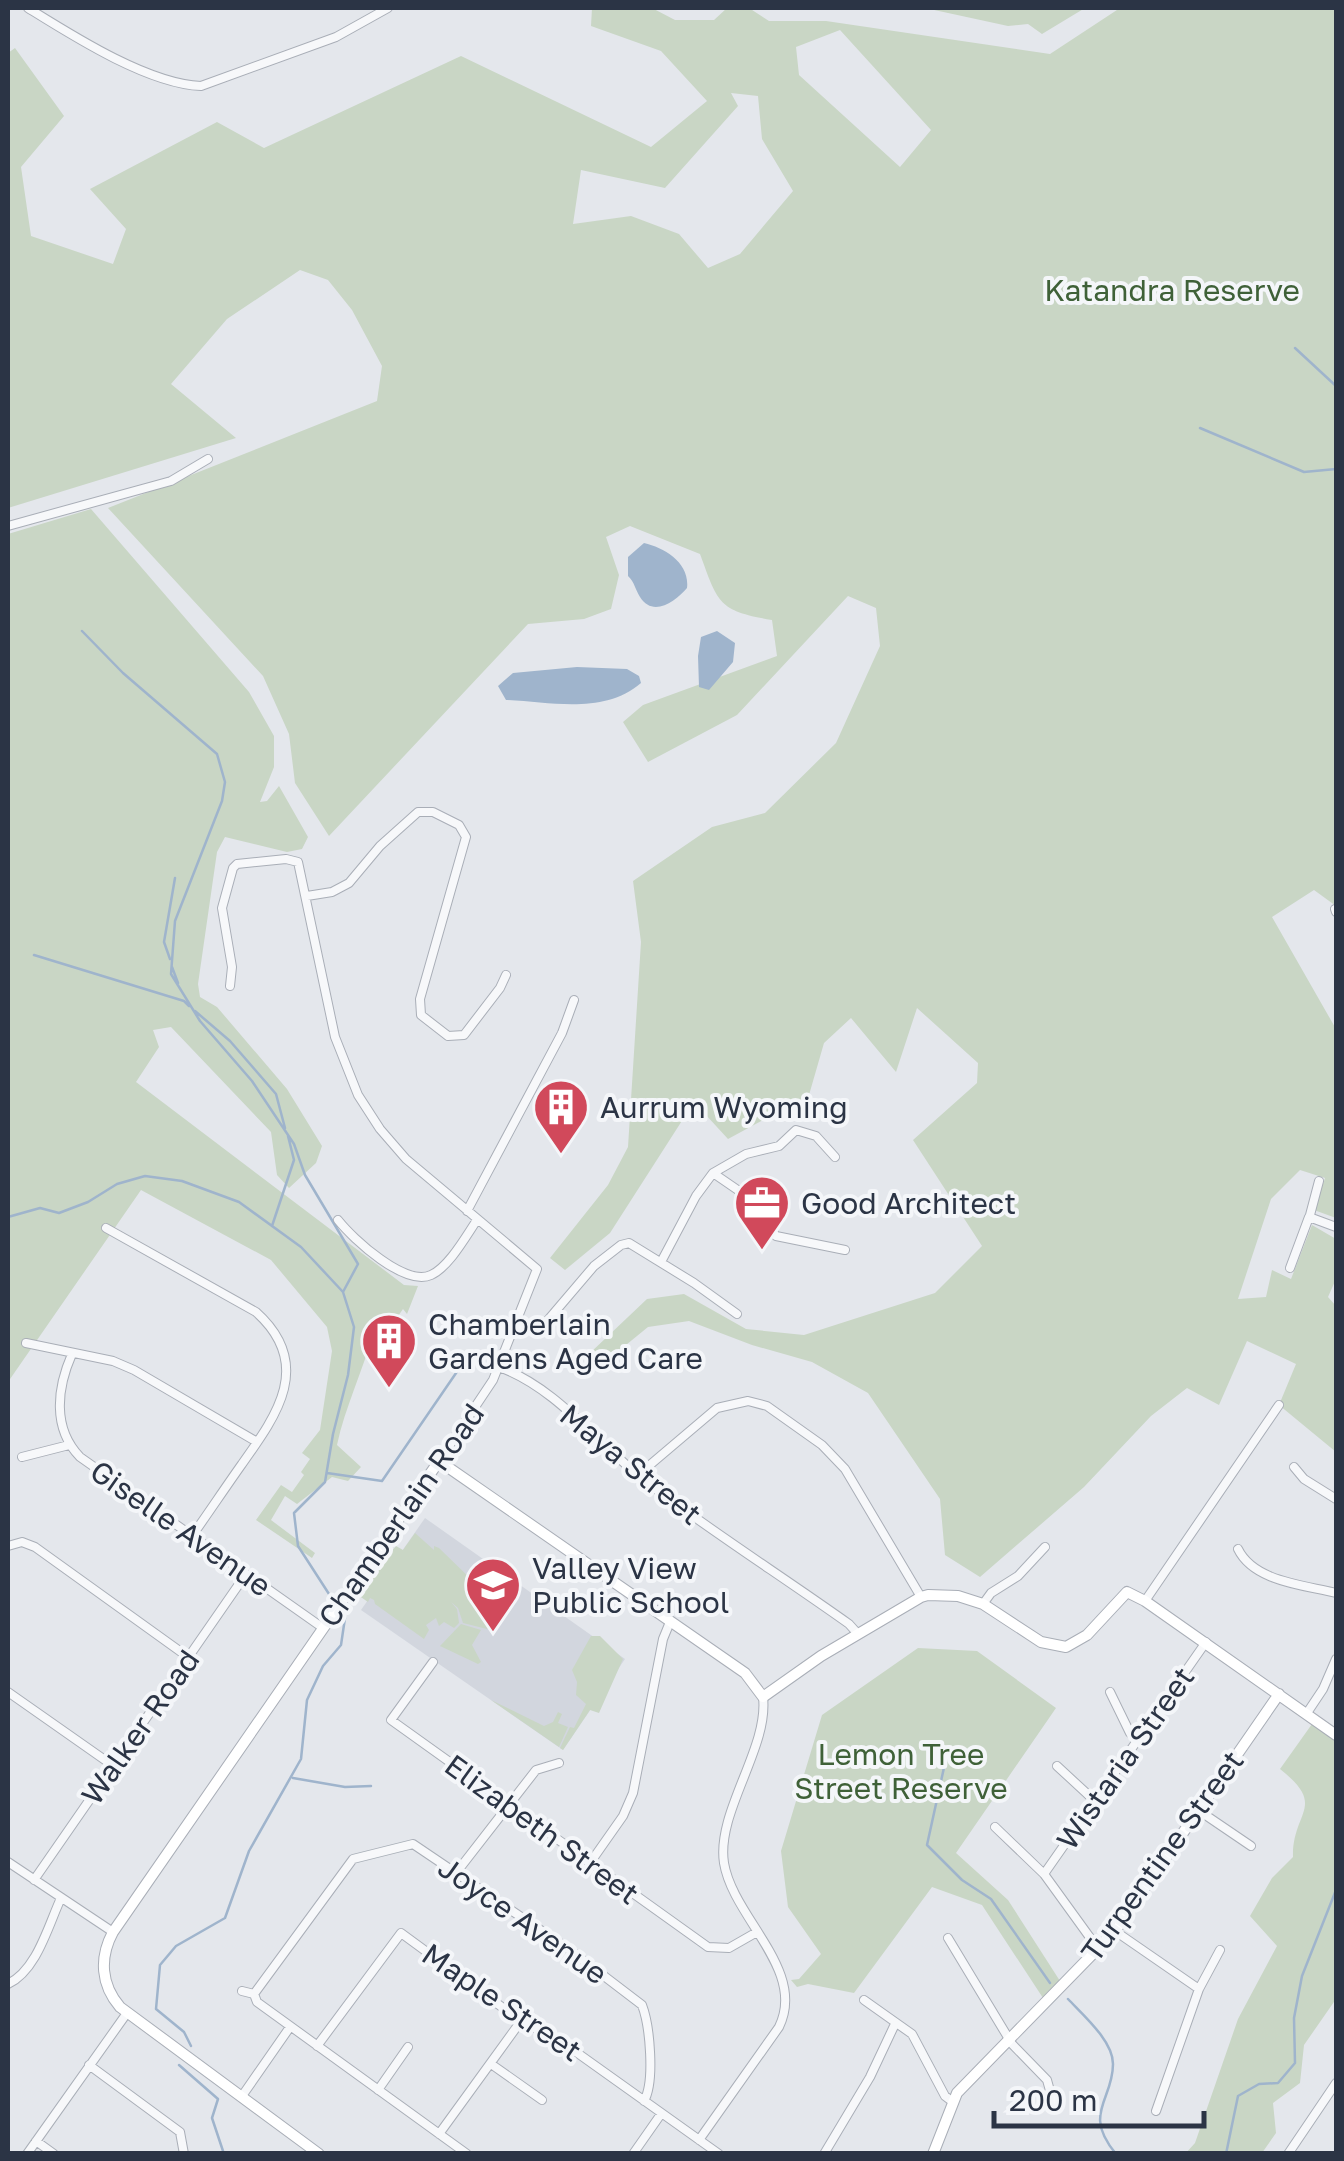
<svg xmlns="http://www.w3.org/2000/svg" width="1344" height="2161" font-family="'Golos Text',sans-serif">
<style>
.built{fill:#d2d6de}
.green{fill:#c9d6c5;fill-rule:evenodd}
.water{fill:#9fb4cc}
.lines{fill:none;stroke-linecap:round;stroke-linejoin:round}
.stream{stroke:#9fb4cc;stroke-width:2.5}
.street-casing{stroke:#a9aeb7;stroke-width:10}
.secondary-casing{stroke:#a9aeb7;stroke-width:12}
.street{stroke:#f7f8fa;stroke-width:8}
.secondary{stroke:#fff;stroke-width:10}
.labels{text-anchor:middle;dominant-baseline:central;stroke-width:8;stroke-linejoin:round;paint-order:stroke}
.park-label{font-size:30px;fill:#3f6138;stroke:#f4f6f9}
.poi-label{font-size:30px;fill:#2b3445;stroke:#f4f6f9;text-anchor:start}
.street-label{font-size:30px;fill:#2b3445;stroke:#f4f6f9}
</style>
<rect width="100%" height="100%" fill="#e4e7ec"/>
<path class="built" d="M425,1518L625,1659L563,1750L361,1610Z"/>
<path class="green" d="M592,8H652L675,20H714L727,8H749L769,21H826L1050,54L1120,8H1336V906L1314,890L1272,917L1336,1029V1218L1314,1210L1325,1178L1300,1170L1271,1199L1238,1299L1266,1297L1272,1270L1291,1279L1312,1225L1336,1239V1279L1328,1297L1336,1306V1452L1279,1405L1296,1364L1247,1341L1219,1405L1187,1388L1151,1416L1084,1487L980,1577L945,1555L940,1499L868,1393L812,1362L752,1345L689,1321L648,1327L599,1367L589,1354L647,1299L684,1294L746,1329L804,1335L935,1293L982,1246L913,1140L977,1083L978,1063L917,1008L896,1072L851,1018L824,1043L809,1095L728,1139L694,1102L610,1233L565,1270L550,1258L608,1185L628,1147L641,942L633,881L712,827L765,813L836,743L880,646L876,608L848,596L737,715L648,762L623,722L643,705L777,656L772,620C718,611 718,603 700,554L630,526L606,537L619,575L611,609L584,619L528,624L329,836L295,783L289,734L263,676L108,508L377,401L382,366L352,310L328,280L300,270L227,319L171,384L236,438L8,508V53L15,48L64,116L21,167L31,236L113,264L126,229L90,189L217,122L264,148L461,56L651,147L707,101L661,51L591,26ZM840,30L931,130L900,167L799,75L796,47ZM731,93L758,96L762,139L793,191L740,254L708,268L679,234L631,216L573,224L581,170L665,188L738,106Z
M925,8H1085L1042,34L1028,24L1008,26Z
M91,509L249,692L274,736V767L260,802L267,801L279,786L308,837L302,849L287,852L225,837L217,852L198,984L200,997L217,1007L287,1089L322,1146L316,1163L289,1188L277,1175L271,1132L171,1027L153,1030L159,1047L136,1082L404,1285L418,1286L407,1314L403,1309L382,1339L373,1333C363,1371 345,1407 337,1445L361,1467L348,1481L332,1477L297,1504L285,1496L271,1520L315,1553L312,1558L256,1520L281,1485L292,1492L304,1475L301,1472L310,1459L302,1453L320,1430L332,1351L327,1327L271,1260L141,1190L8,1382V534Z
M415,1533L434,1550V1546L439,1548L475,1583L480,1582L493,1591L491,1596L498,1602V1607L506,1594L505,1600L511,1606L487,1629L463,1623L458,1608L451,1602L457,1609L459,1623L454,1628L444,1622L439,1626L436,1618L426,1625L429,1630L424,1639L375,1604L374,1600L370,1598L368,1602L355,1593L396,1546L403,1550Z
M461,1624L481,1630L472,1645L481,1662L478,1664L440,1646Z
M591,1636H600L623,1659L599,1713L590,1710L563,1750L560,1748L570,1727L574,1728L586,1704L576,1695L577,1682L572,1670Z
M918,1648L977,1651L1056,1708L956,1853L1008,1900L1060,1981L1043,1998L982,1905L932,1887L854,1993L808,1984L797,1987L791,1980L799,1979L821,1954L788,1907L781,1851L822,1715Z
M491,1700L544,1726L553,1722L558,1712L562,1714L558,1723L568,1727L559,1747Z
M1312,1724L1336,1741V1999L1304,2045L1300,2083L1273,2103L1276,2133L1262,2153L1185,2154L1195,2143L1238,2019L1277,1946L1250,1916L1272,1878L1293,1857C1292,1811 1328,1807 1280,1769Z"/>
<path class="water" d="M644,543C665,548 690,563 687,588C676,601 653,618 640,597C635,589 635,583 628,576V557Z
M717,631L735,643L733,662L709,690L699,687L698,656L701,637Z
M577,667L627,669L639,676L641,683C604,715 551,702 506,700L498,686L513,673Z"/>
<g class="lines">
<path class="stream" d="M1295,348L1336,386
M1200,428L1304,472L1336,469
M82,631L123,673L217,754L225,782L222,801L175,921L171,974L200,1021L252,1081L294,1144L305,1175L358,1264L343,1292L354,1327L348,1375L333,1434L325,1482L294,1513L298,1546L329,1594
M34,955L184,1001L189,1006
M170,959L164,942L175,878
M172,967L178,983
M195,1011L230,1041L276,1094L285,1128
M8,1217L40,1208L59,1213L88,1202L117,1184L145,1176L182,1181L239,1202L301,1247L343,1292
M272,1226L294,1160L288,1136
M327,1473L382,1481L465,1360
M945,1763L927,1845L962,1880L991,1899L1050,1983
M293,1778L345,1787L371,1786
M1068,1999C1083,2015 1113,2041 1113,2064C1113,2101 1082,2113 1116,2154
M191,2046L184,2032L156,2009L160,1965L176,1946L225,1918L249,1851L301,1759L307,1700L323,1666L341,1645L345,1618
M179,2065L218,2099L212,2118L224,2154
M1226,2154L1238,2096L1259,2084L1278,2083L1295,2063L1294,2018L1302,1976L1336,1890"/>
<g class="street-casing">
<path id="street" d="M28,8C73,36 148,84 201,86L336,37L388,8
M8,526L171,481L208,459
M307,896L332,892L349,883L380,846L418,812H433L459,825L466,837L420,999L421,1015L448,1036L464,1035L500,988L506,975
M1335,909L1336,912
M230,986L232,967L222,908L233,868L237,864L286,859L298,862L335,1037L358,1095L380,1129L406,1159L537,1269L493,1380L439,1461
M713,1173L745,1195L776,1236L845,1250
M467,1211L562,1033L574,1000
M1310,1215L1319,1181
M338,1220C353,1239 405,1287 431,1275C449,1267 466,1236 477,1220
M106,1228L256,1312C314,1364 277,1415 242,1464C225,1488 209,1512 192,1536
M661,1262L696,1196L713,1173L746,1154L779,1146L796,1130L816,1136L835,1157
M1290,1268L1309,1217L1336,1227
M515,1325L528,1330L542,1327L594,1266L621,1245L629,1243L694,1283L737,1314
M26,1343L113,1361L134,1370L257,1442
M72,1354C57,1388 52,1428 80,1457L323,1628
M499,1367C558,1388 600,1447 649,1484C714,1533 783,1577 849,1624L858,1634
M22,1457L69,1445
M1294,1467L1304,1479L1336,1499
M638,1475L717,1408L748,1401L767,1406L822,1445L845,1469L921,1597
M8,1546L22,1542L35,1547L188,1657
M1238,1549C1254,1582 1305,1585 1336,1593
M1145,1601L1279,1405
M983,1604L991,1593L1018,1576L1045,1547
M433,1662L391,1720L708,1947L729,1948L757,1932
M8,1692L112,1765
M1110,1692L1130,1733L1138,1740
M1307,1713L1323,1689L1336,1659
M1057,1766L1096,1802
M1198,1810L1251,1846
M995,1827L1044,1874L1099,1950
M8,1862L113,1932
M590,1863L623,1816L633,1793L663,1639L670,1622
M456,1873L536,1770L559,1763
M1044,1874L1206,1642
M34,1880L246,1574
M1115,1931L1199,1989
M948,1938L1012,2044L1047,2080L1054,2105
M8,1984C37,1970 48,1926 61,1898
M242,1991L254,1994L257,2002L467,2154
M254,1994L353,1859L413,1844L570,1950L642,2005C650,2026 655,2082 644,2101
M864,2000L912,2034L945,2096L953,2102
M317,2046L401,1933L521,2021L562,2042L719,2154
M491,2064L542,2100
M89,2065L180,2132L184,2154
M378,2090L408,2047
M242,2096L290,2027
M1156,2111L1199,1989L1220,1950
M439,2134L521,2021
M699,2140L779,2027C807,1970 733,1918 724,1863C716,1812 769,1748 763,1697
M36,2141L54,2154
M27,2154L127,2013
M633,2154L661,2114
M824,2154L870,2077L895,2024
M1288,2154L1336,2083"/>
</g>
<g class="secondary-casing">
<path id="secondary" d="M319,2154L120,2007C101,1985 99,1958 113,1932L439,1461L745,1673L763,1697L821,1656L921,1597L928,1595L958,1596L983,1604L1041,1642L1066,1647L1087,1635L1127,1592L1145,1601L1336,1735
M933,2154L957,2093L1115,1931L1279,1694"/>
</g>
<use href="#street" class="street"/>
<use href="#secondary" class="secondary"/>
</g>
<defs>
<g id="building-pin" transform="scale(2.875)"><path d="M0 17L-7.5 6A9.5 9.5 0 1 1 7.5 6Z" fill="#d1495b" stroke="#f4f6f9"/><path d="M-4-6H4V6H1V3H-1V6H-4ZM-2.5-4.3h1.7v1.8h-1.7ZM.8-4.3h1.7v1.8H.8ZM-2.5-1h1.7V.8h-1.7ZM.8-1h1.7V.8H.8Z" fill="#fff"/></g>
<g id="office-pin" transform="scale(2.875)"><path d="M0 17L-7.5 6A9.5 9.5 0 1 1 7.5 6Z" fill="#d1495b" stroke="#f4f6f9"/><path d="M-6-3h4V-5.5h4V-3h4V5H-6ZM-1-4.5V-3h2v-1.5ZM-6 0V1H6V0Z" fill="#fff"/></g>
<g id="school-pin" transform="scale(2.875)"><path d="M0 17L-7.5 6A9.5 9.5 0 1 1 7.5 6Z" fill="#d1495b" stroke="#f4f6f9"/><path d="M0-5L7-2L0 1L-7-2ZM-4 1L0 2.5L4 1V4Q0 6-4 4Z" fill="#fff"/></g>
</defs>
<g fill-rule="evenodd">
<use href="#building-pin" x="561" y="1107"/>
<use href="#office-pin" x="762" y="1203"/>
<use href="#building-pin" x="389" y="1341"/>
<use href="#school-pin" x="493" y="1585"/>
</g>
<g class="labels">
<g class="park-label">
<text x="1172" y="290">Katandra Reserve</text>
<text x="901" y="1754">Lemon Tree<tspan x="901" dy="34">Street Reserve</tspan></text>
</g>
<g class="poi-label">
<text x="600" y="1107">Aurrum Wyoming</text>
<text x="801" y="1203">Good Architect</text>
<text x="428" y="1324">Chamberlain<tspan x="428" dy="34">Gardens Aged Care</tspan></text>
<text x="532" y="1568">Valley View<tspan x="532" dy="34">Public School</tspan></text>
</g>
<g class="street-label">
<text transform="translate(631 1464) rotate(39)">Maya Street</text>
<text transform="translate(401 1515) rotate(-55)">Chamberlain Road</text>
<text transform="translate(181 1528) rotate(35)">Giselle Avenue</text>
<text transform="translate(140 1727) rotate(-55)">Walker Road</text>
<text transform="translate(1125 1758) rotate(-55)">Wistaria Street</text>
<text transform="translate(542 1829) rotate(36)">Elizabeth Street</text>
<text transform="translate(1162 1856) rotate(-54)">Turpentine Street</text>
<text transform="translate(523 1920) rotate(35)">Joyce Avenue</text>
<text transform="translate(502 2002) rotate(34)">Maple Street</text>
</g>
</g>
<rect width="1344" height="2161" fill="none" stroke="#2b3445" stroke-width="20"/>
<path d="M994 2111v15h210v-15" fill="none" stroke="#2b3445" stroke-width="5"/>
<text x="1009" y="2111" font-size="30" fill="#2b3445" stroke="#f4f6f9" stroke-width="8" paint-order="stroke">200 m</text>
</svg>
